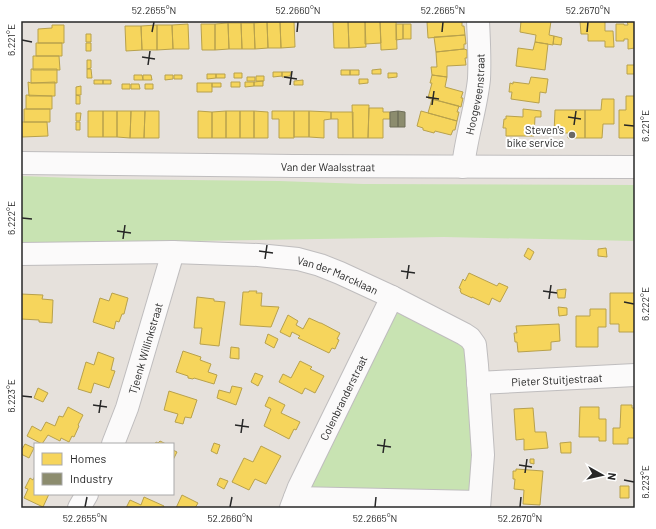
<svg xmlns="http://www.w3.org/2000/svg" width="656" height="529" font-family="Barlow,sans-serif">
<style>
.green{fill:#c8e3b2}
.homes{fill:#f6d55c;stroke:#b8a14c}
.industry{fill:#8c8c6e;stroke:#6e6e59}
.lines{fill:none;stroke-linecap:round;stroke-linejoin:round}
.minor-casing{stroke:#bfbdbe;stroke-width:24}
.minor{stroke:#fbfafa;stroke-width:22}
.ticks{fill:none;stroke:#272727;stroke-width:1.5}
.poi-dot{fill:#6a6866;stroke:#fff;stroke-width:1.5}
.labels{text-anchor:middle;dominant-baseline:central;stroke-width:4;stroke-linejoin:round;paint-order:stroke}
.street-label{font-size:11px;fill:#272727;stroke:#fff}
.poi-label{font-size:11px;fill:#272727;stroke:#fff;text-anchor:end}
.neatline{fill:none;stroke:#272727;stroke-width:1.5}
.ticks-label{font-size:10px;text-anchor:middle;fill:#272727}
</style>
<rect width="100%" height="100%" fill="#e6e1dc"/>
<path class="green" d="M21,176L98,179L279,181L363,184L635,185V241L444,237L64,243H21Z
M397,313L456,337L469,355L471,372L473,496L304,493Z"/>
<path class="homes" d="M294,21L295,47L281,48L280,22Z
M333,21H348L349,48H334Z
M348,21H365L366,47L349,48Z
M365,21H380L381,43L365,44Z
M380,21H396L397,49L381,50Z
M433,21H462V26H464L465,35L428,38L427,22Z
M521,21H551L549,35L554,36L553,45L535,42L536,35L520,32Z
M580,21H605V31H613L614,47H605V41H588V34H581Z
M627,21H635V48L628,49V39H624V41H616V24H624V25H628Z
M267,22L268,48L255,49L254,23Z
M267,22H280L281,48H268Z
M228,23L229,49L215,50V24Z
M228,23H241L242,49H229Z
M241,23H254L255,49H242Z
M188,24L189,49H173L172,25Z
M201,24H215V50H202Z
M396,24H403V39L396,40Z
M403,24H411V39H403Z
M52,25H64V43H38V29L52,28Z
M157,25H172L173,49L157,50Z
M157,25V50H142L141,26Z
M125,26H141L142,50L126,51Z
M86,34H91V42H86Z
M465,35L466,44H464V49L436,52L434,37Z
M554,36L562,38L561,45L553,44Z
M535,42L548,44L545,70L516,66L518,48L533,50Z
M36,43H62V56H36Z
M86,43H91V51H86Z
M464,49L467,50V58H465L466,65L447,66V77L432,75L431,67H437L436,52Z
M33,56H59L60,70H33Z
M87,60H91V68L87,69Z
M627,65H635V74H627Z
M31,69H57V83H31Z
M87,69H91L92,78H87Z
M381,69V74H372V70Z
M341,70H350V75H341Z
M350,70H359V75H350Z
M273,72H282V76L273,77Z
M282,72H291L290,76L282,77Z
M234,73H242V78H234Z
M388,73H397V77L388,78Z
M207,74H216V78L207,79Z
M216,74H225V78H216Z
M134,75H142L143,80H134Z
M143,75H151L152,80H143Z
M165,75H173V79L165,80Z
M174,75H182V79H174Z
M432,75L447,77L445,87L463,92L461,98H463L461,107L428,98L432,83H430Z
M256,76H264V81H256Z
M247,77H255V81H247Z
M531,77L548,79L546,93L540,92L539,103L511,99L512,92H509L510,83L513,84V82L529,84Z
M359,79H368V83L359,84Z
M94,80H103V84H94Z
M103,80H111V84H103Z
M303,80V85H294V81Z
M263,81V86H254V82Z
M28,82L31,83L55,82V96H29Z
M231,82H240V87H231Z
M245,82H254V86L245,87Z
M197,83H212V92H197Z
M212,83H221V87H212Z
M122,84H130V89H122Z
M131,84H139L140,89H131Z
M145,84H153V89H145Z
M81,86V95H76V87Z
M26,95L52,96V109H26Z
M76,95L80,96V104H76Z
M626,96H635V138H619V110H626Z
M432,99L459,106L457,112H459L457,121L428,113Z
M602,99H614V124H603L602,138H585V110H601Z
M352,105H369L368,138H353Z
M369,108H383V112H390V119H383V138H368Z
M24,109H50V122H24Z
M523,109L541,111V117H535L534,136H506V128H503L504,119H506V116L523,117Z
M555,110H585V138H568V133H554Z
M88,111H103V137H88Z
M103,111H117V137H103Z
M117,111H131L130,138L117,137Z
M131,111H145L144,138H130Z
M145,111H159V138H144Z
M198,111L212,112V138H198Z
M226,111H240V138H226Z
M226,111V138H212V112Z
M240,111H254V138H240Z
M254,111L268,112V138H254Z
M272,111H294V138H279V119H272Z
M294,111H309V137H294Z
M309,111L331,112V119L324,120V138L309,137Z
M421,111L457,121L455,130H453L451,135L435,131L434,133L423,130V128L417,126Z
M331,112H353V138H338V119H331Z
M76,113H81L80,121H76Z
M21,122H47L48,136L22,137Z
M76,122H80V130H76Z
M528,248L534,252L530,260L524,256Z
M606,248L607,257L598,256V249Z
M469,273L497,286L499,283L508,287L500,302L492,298L489,305L472,297V298L461,293V292L460,291L461,289L459,288L463,279L465,281Z
M566,289L565,298H558L557,290Z
M249,291H257L256,293H262L261,306L279,307L271,327L240,325L243,292H249Z
M112,293L128,298L124,314H122L119,322L116,321L114,329L93,322L100,298L109,301Z
M610,293H635V332H619V324H610Z
M21,294L43,295L42,299L53,300L52,323L39,322V320L21,319Z
M197,297L214,299V301L225,302L219,346L200,344L202,328H194Z
M558,307L567,308V315L559,316Z
M590,309H606V327H598V347H576V316H590Z
M288,315L298,321L296,325L303,329L309,318L320,323H321L340,333L337,339L339,340L335,349L332,348L329,353L298,338L300,336L292,332L290,337L280,332Z
M559,324L560,341L551,342V350L518,352L517,342H515L514,333H517L516,326Z
M268,334L278,339L274,348L265,343Z
M231,347L239,348V359L230,358Z
M183,351L201,357L200,360L211,364L208,372L217,375L214,384L194,378L193,379L188,378V376L176,372Z
M98,352L114,358L111,370L115,371L109,388L94,383L91,393L78,389L86,362L94,365Z
M300,361L312,367L310,369L324,376L315,393L305,388L302,394L279,382L283,374L291,378Z
M255,373L263,376L258,386L251,382Z
M232,386L242,388L236,405L217,398L219,390L230,393Z
M38,388L48,393L43,402L34,398Z
M169,391L197,400L191,418L185,417L183,424L175,422L178,414L164,410Z
M269,397L285,405L281,413L300,422L296,430L294,429L289,439L264,426L271,409L265,406Z
M621,405H632V408H635V438H628V444H613V428H620Z
M68,407L83,415L78,425L79,426L74,437L72,436L69,442L61,438L60,441L48,435L42,444L27,436L32,426L41,431L46,422L55,426L59,416L63,417Z
M580,407H599V419H606V441H599V437H579Z
M533,408L535,432H546L548,448L524,450V439L516,440L514,409Z
M160,441L166,444H155L156,442L158,443Z
M571,442V453H561L560,443Z
M214,443L220,445L217,454L211,451Z
M25,444L34,448L29,458L21,454V451Z
M261,446L281,456L266,484L255,479L249,490L232,482L244,458L253,462Z
M173,450L177,452L173,460Z
M530,459H534V464L530,463Z
M516,469L543,471L540,505L523,504L524,490L514,489L515,479H513V471H516Z
M35,476V494H49L43,507L24,498L28,489L25,488L30,478L33,480Z
M220,478L228,481L224,489L217,485Z
M620,486H629V498H620Z
M182,495L198,503L195,508H176Z
M144,497L164,506L163,508H124L125,507L126,508L130,500L141,505Z"/>
<path class="industry" d="M398,111L405,112V127H398Z
M398,111V127H390V112Z"/>
<g class="lines">
<g class="minor-casing">
<g id="minor">
<path id="s1" d="M21,163L293,166L635,167"/>
<path id="s2" d="M463,167C466,137 476,109 479,79C480,60 479,40 478,21"/>
<path id="s3" d="M21,254L173,252L258,255L298,259L320,265L340,273L392,297L464,334L470,338L475,345L477,365L483,455L479,508"/>
<path id="s4" d="M478,383L635,375"/>
<path id="s5" d="M113,444L127,408L141,361L173,252"/>
<path d="M295,498L479,502"/>
<path d="M79,508L87,494"/>
<path id="s6" d="M291,508L299,487L392,297"/>
</g>
</g>
<use href="#minor" class="minor"/>
</g>
<path class="ticks" d="M152,32L154,22M297,32L298,22M442,32L443,22M587,32L588,22M22,40L32,42M142,57L155,59M148,65L150,51M284,77L297,79M290,85L292,71M426,97L439,99M432,105L434,91M568,117L581,119M574,125L576,111M624,125L634,126M22,218L32,219M117,231L131,233M123,239L125,225M259,251L273,253M265,259L267,245M401,271L415,273M407,279L409,265M543,291L557,293M549,299L551,285M624,302L634,304M22,396L32,397M93,405L107,407M99,413L101,400M235,425L249,427M241,433L243,419M377,445L391,447M383,453L385,439M519,465L532,467M525,473L527,459M624,480L634,482M85,507L87,497M230,507L232,497M375,507L376,497M520,507L521,497"/>
<circle class="poi-dot" cx="572" cy="135" r="4"/>
<g class="labels">
<g class="street-label">
<text stroke="none"><textPath href="#s2" startOffset="74">Hoogeveenstraat</textPath></text>
<text stroke="none"><textPath href="#s1" startOffset="307">Van der Waalsstraat</textPath></text>
<text stroke="none"><textPath href="#s3" startOffset="320">Van der Marcklaan</textPath></text>
<text stroke="none"><textPath href="#s5" startOffset="101">Tjeenk Willinkstraat</textPath></text>
<text stroke="none"><textPath href="#s4" startOffset="79">Pieter Stuitjestraat</textPath></text>
<text stroke="none"><textPath href="#s6" startOffset="122">Colenbranderstraat</textPath></text>
</g>
<g class="poi-label">
<text x="564" y="129">Steven's<tspan x="564" dy="13">bike service</tspan></text>
</g>
</g>
<rect width="656" height="529" fill="none" stroke="#ffffff" stroke-width="44"/>
<rect x="34" y="443" width="140" height="52" fill="#ffffff" stroke="#a9a9a9"/>
<rect x="42" y="453" width="20" height="12" fill="#f6d55c" stroke="#a9a9a9"/>
<text x="70" y="463" font-size="12" fill="#272727">Homes</text>
<rect x="42" y="473" width="20" height="12" fill="#8c8c6e" stroke="#a9a9a9"/>
<text x="70" y="483" font-size="12" fill="#272727">Industry</text>
<g transform="translate(602 475) rotate(98)" stroke="#ffffff" stroke-width="3" paint-order="stroke">
<path d="M0-3L7 15L0 10L-7 15Z" fill="#272727"/>
<text y="-6" font-size="11" font-weight="bold" text-anchor="middle" fill="#272727">N</text>
</g>
<rect x="22" y="22" width="612" height="485" class="neatline"/>
<g class="ticks-label">
<text x="154" y="14">52.2655°N</text>
<text x="298" y="14">52.2660°N</text>
<text x="443" y="14">52.2665°N</text>
<text x="588" y="14">52.2670°N</text>
<text transform="translate(11 40) rotate(-90)" y="4">6.221°E</text>
<text transform="translate(645 126) rotate(-90)" y="4">6.221°E</text>
<text transform="translate(11 218) rotate(-90)" y="4">6.222°E</text>
<text transform="translate(645 304) rotate(-90)" y="4">6.222°E</text>
<text transform="translate(11 396) rotate(-90)" y="4">6.223°E</text>
<text transform="translate(645 482) rotate(-90)" y="4">6.223°E</text>
<text x="85" y="522">52.2655°N</text>
<text x="230" y="522">52.2660°N</text>
<text x="375" y="522">52.2665°N</text>
<text x="520" y="522">52.2670°N</text>
</g>
</svg>
